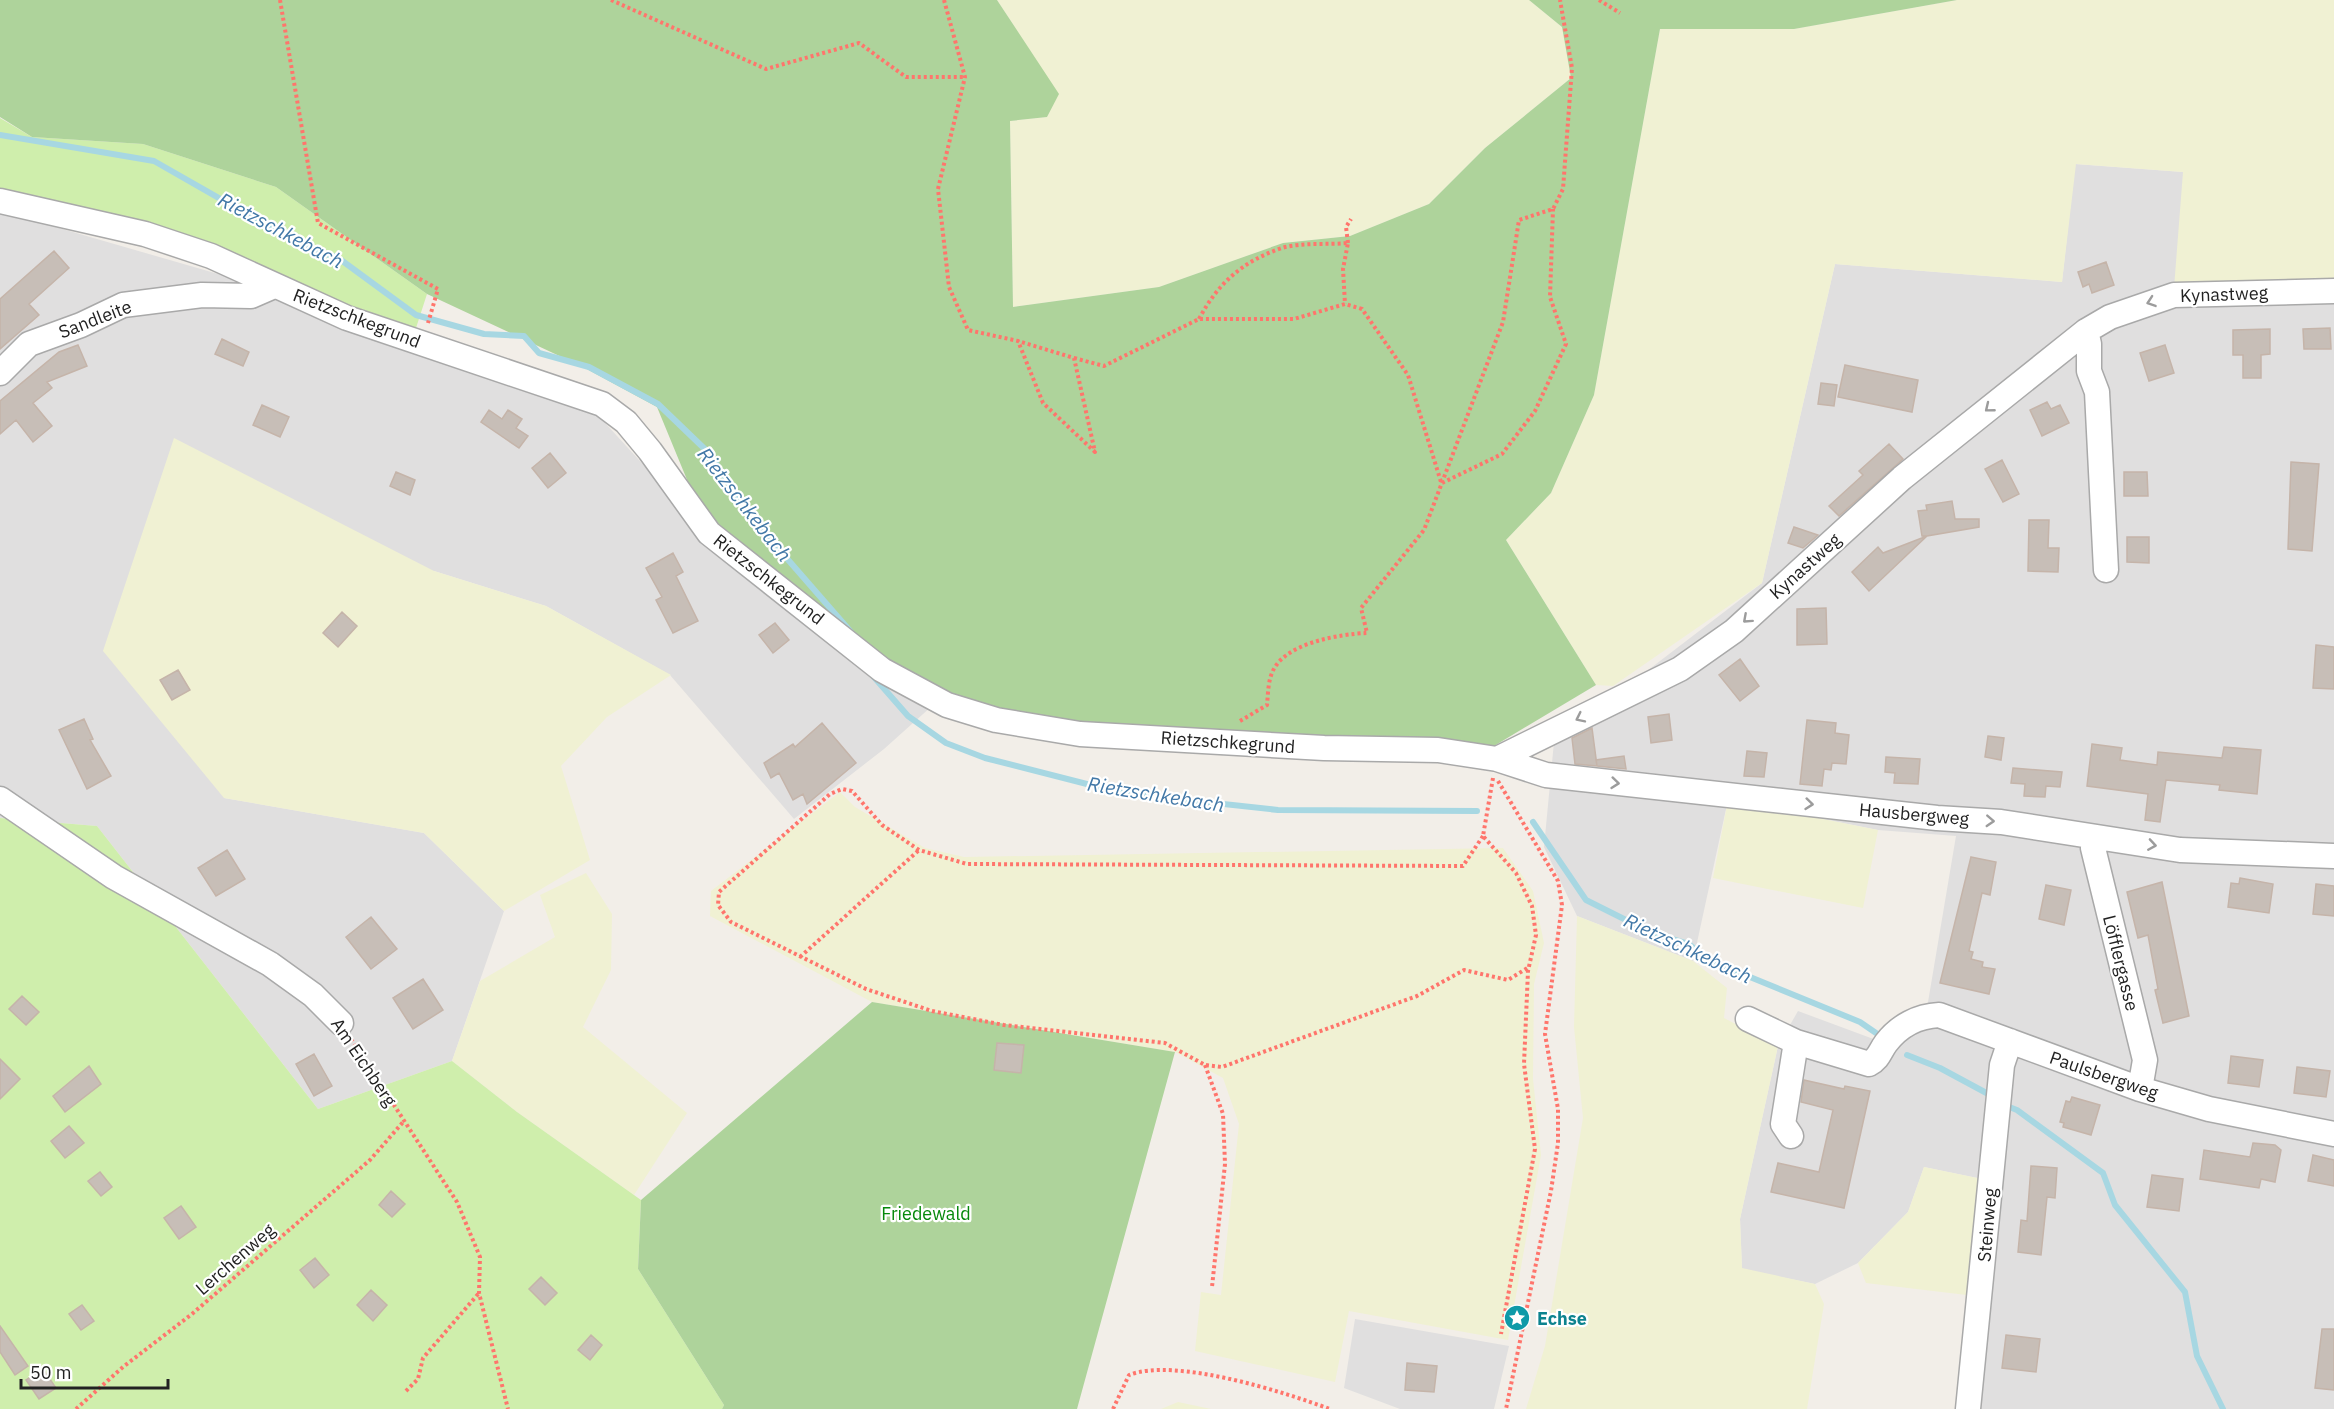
<svg xmlns="http://www.w3.org/2000/svg" width="2334" height="1409" font-family="'IBM Plex Sans',sans-serif">
<style>
.residential{fill:#e0dfdf}
.farmland{fill:#f0f1d3}
.grass{fill:#cfeeac}
.forest{fill:#aed39b}
.lines{fill:none;stroke-linecap:round;stroke-linejoin:round}
.stream{stroke:#a7d7e2;stroke-width:6}
.building{fill:#c7beb7;stroke:#c5b4a9;stroke-width:1.5}
.minor-casing{stroke:#a9a9a9;stroke-width:27}
.path{stroke:#ff756c;stroke-width:4;stroke-dasharray:3 3;stroke-linecap:butt}
.minor{stroke:#fff;stroke-width:24}
.oneway{stroke:#9c9c9c}
.labels{text-anchor:middle;dominant-baseline:central;stroke-width:4.5;stroke-linejoin:round;paint-order:stroke}
.street-label{font-size:18px;fill:#222;stroke:#fff}
.park-label{font-size:18px;fill:#06890b;stroke:#fff}
.culture-label{font-size:18px;font-weight:bold;fill:#0d838f;stroke:#fff;text-anchor:start}
.water-label{font-size:20px;font-style:italic;fill:#4278a7;stroke:#fff}
</style>
<rect width="100%" height="100%" fill="#f2eee8"/>
<path class="residential" d="M2075,164L2183,172L2334,283V1409H1972L2009,1066L2024,1041L1927,1008L1956,836L1878,830L1728,800L1693,961L1577,916L1544,847L1554,742L1762,583L1835,264L2062,282Z
M0,211L239,280L596,413L746,577L932,706L884,749L794,819L670,675L546,606L434,571L224,798L424,833L504,911L452,1061L318,1109L97,826L0,818Z
M1798,1011L1895,1047L1930,1021L1999,1050L1987,1180L1924,1167L1908,1212L1858,1263L1815,1284L1742,1269L1740,1219L1778,1046Z
M1355,1319L1509,1346L1494,1409H1400L1344,1388Z"/>
<path class="farmland" d="M997,0H1529L1562,27L1571,78L1485,148L1429,204L1350,236L1283,243L1159,287L1013,307L1010,121L1047,117L1058,94Z
M1957,0H2334V283L2174,288L2183,172L2076,164L2062,282L1835,264L1762,583L1613,686L1596,685L1506,540L1551,493L1594,395L1660,29H1794Z
M174,438L434,571L546,606L671,675L607,717L561,766L590,860L504,911L424,833L224,798L103,651Z
M840,792L855,807L925,848L964,857L1503,848L1533,891L1544,943L1534,984L1533,1079L1541,1155L1508,1340L1349,1311L1335,1382L1195,1351L1201,1292L1221,1295L1239,1124L1223,1078L1175,1052L872,1002L710,916L711,891Z
M1728,800L1878,830L1863,908L1713,878Z
M586,873L612,914L611,970L583,1027L687,1113L634,1195L517,1112L452,1061L480,981L555,937L540,895Z
M1577,916L1693,961L1727,988L1724,1018L1778,1046L1740,1219L1742,1268L1815,1284L1824,1304L1807,1409H1526L1545,1346L1583,1118L1574,1027Z
M1924,1167L1987,1180L1975,1296L1866,1283L1858,1263L1908,1212Z
M1178,1402L1211,1409H1161Z"/>
<path class="grass" d="M0,118L32,137L143,144L276,187L427,294L416,328L283,282L0,192Z
M0,818L97,826L318,1109L452,1061L517,1112L641,1200L638,1269L724,1405L722,1409H0Z"/>
<path class="forest" d="M0,0H997L1059,94L1047,117L1010,121L1013,307L1159,287L1283,243L1350,236L1429,204L1485,148L1571,78L1562,27L1529,0H1957L1794,29H1660L1594,395L1551,493L1506,540L1596,685L1494,746L996,720L947,705L709,533L657,407L583,367L427,294L276,187L143,144L32,137L0,117Z
M872,1002L1175,1052L1077,1409H722L724,1405L638,1269L641,1200Z"/>
<g class="lines">
<path class="stream" d="M0,135L154,161L310,250L337,257L416,315L484,334L524,336L539,353L589,367L658,404L710,454L749,515L851,632
M873,676L908,716L946,743L985,758L1122,793L1278,810L1477,811
M1533,822L1586,900L1650,932L1689,944L1706,959L1860,1022L1876,1033
M1907,1055L1940,1068L1992,1096
M2004,1105L2017,1110L2103,1173L2115,1205L2185,1292L2197,1356L2223,1409"/>
</g>
<path class="building" d="M54,251L69,268L29,304L39,315L0,349V299Z
M2106,262L2114,285L2092,293L2089,284L2083,287L2078,272Z
M2330,328L2331,349H2304L2303,329Z
M2270,329V354L2261,355V378H2243V355H2233V330Z
M222,339L249,352L243,366L215,354Z
M78,345L87,366L47,382L52,388L33,403L52,426L33,442L16,420L0,434V401L59,352Z
M2165,345L2174,373L2149,381L2140,353Z
M1845,365L1918,380L1912,412L1838,397Z
M1821,383L1837,385L1834,406L1818,404Z
M2047,402L2051,409L2060,405L2069,423L2042,436L2030,410Z
M262,405L289,417L280,437L253,425Z
M489,410L502,419L508,410L522,419L516,428L528,436L519,448L481,422Z
M1889,444L1903,459L1839,516L1829,506L1863,475L1859,471Z
M550,453L566,473L548,488L532,468Z
M2002,460L2019,494L2003,502L1985,469Z
M2291,462L2319,464L2312,551L2288,549Z
M396,472L415,480L410,495L390,486Z
M2124,472H2147L2148,496H2124Z
M1952,501L1955,519H1979V527L1927,536L1869,591L1852,572L1878,547L1883,553L1927,536H1922L1918,511L1927,510L1926,505Z
M2029,520H2049L2048,548H2059L2058,572L2028,571Z
M1794,527L1818,535L1803,548L1788,543Z
M2127,537H2149V563L2127,562Z
M673,553L683,572L676,576L698,621L673,633L656,600L662,597L646,568Z
M1826,608L1827,644L1797,645V609Z
M342,612L357,626L338,647L323,633Z
M775,623L789,640L773,653L759,635Z
M2316,645L2334,647V689L2313,688Z
M1740,659L1759,686L1740,701L1719,675Z
M178,670L190,690L172,700L160,680Z
M1669,714L1672,740L1651,743L1648,717Z
M84,719L93,739L90,740L111,776L87,789L59,730Z
M1807,720L1836,723L1835,733L1849,735L1846,764L1832,763L1831,770L1824,769L1822,786L1800,784Z
M822,723L856,763L807,804L803,794L793,800L779,773L771,778L764,763L793,744L795,747Z
M1592,728L1597,766L1575,764L1572,738Z
M1988,736L2004,738L2001,760L1985,757Z
M2092,744L2122,748L2120,760L2157,765L2158,752L2222,758L2224,747L2261,750L2257,794L2219,790L2220,785L2166,780L2160,822L2145,820L2148,794L2087,786Z
M1747,751L1767,753L1764,777L1744,776Z
M1624,756L1626,769L1597,766L1596,760Z
M1886,757L1920,759L1918,784L1894,783L1895,773L1885,772Z
M2013,768L2062,772L2060,787L2046,786L2045,797L2024,796L2025,784L2011,783Z
M227,850L245,879L216,896L198,868Z
M1971,857L1996,862L1990,895L1982,893L1969,951L1973,952L1971,959L1983,962L1982,967L1995,969L1989,994L1940,983Z
M2240,878L2273,884L2269,913L2228,907L2231,883L2239,884Z
M2162,882L2189,1016L2163,1023L2155,990L2158,989L2148,935L2138,938L2127,892Z
M2316,884L2334,886V916L2313,914Z
M2046,885L2071,890L2064,925L2039,919Z
M371,917L397,949L371,969L346,937Z
M423,979L443,1010L413,1029L393,998Z
M22,996L39,1012L26,1025L9,1009Z
M997,1043L1024,1045L1021,1073L994,1070Z
M314,1054L332,1086L314,1096L296,1064Z
M2231,1056L2263,1060L2259,1087L2228,1083Z
M0,1059L20,1079L0,1099Z
M89,1066L101,1084L65,1112L53,1096Z
M2297,1067L2330,1071L2326,1097L2294,1093Z
M1804,1080L1844,1089L1845,1086L1870,1091L1844,1208L1771,1192L1778,1163L1819,1172L1833,1110L1801,1102Z
M2072,1097L2100,1105L2091,1135L2063,1127L2064,1123L2060,1122L2066,1101L2070,1102Z
M69,1126L84,1143L65,1158L51,1141Z
M2253,1143L2275,1145L2281,1150L2275,1182L2261,1179L2259,1188L2200,1179L2204,1150L2250,1157Z
M2313,1155L2334,1160V1186L2308,1181Z
M2031,1166L2057,1168L2055,1198L2047,1197L2041,1255L2018,1252L2021,1220L2027,1221Z
M100,1172L112,1187L101,1196L88,1181Z
M2152,1175L2183,1179L2179,1211L2147,1207Z
M391,1191L405,1204L392,1217L379,1205Z
M181,1206L196,1227L179,1239L164,1218Z
M315,1258L329,1275L314,1288L300,1270Z
M541,1277L557,1293L545,1305L529,1289Z
M371,1290L387,1305L373,1321L357,1305Z
M82,1305L94,1321L81,1330L69,1314Z
M0,1326L28,1366L15,1375L0,1352Z
M2322,1329H2334V1390L2315,1388Z
M591,1335L602,1345L590,1360L578,1350Z
M2006,1335L2040,1339L2036,1372L2002,1368Z
M1407,1363L1437,1366L1434,1392L1405,1390Z
M43,1369L56,1388L39,1399L26,1380Z"/>
<g class="lines">
<g class="minor-casing">
<path id="minor" d="M0,201L145,234L211,256L347,318L602,404L626,422L650,451L709,533L882,670L947,705L996,720L1080,734L1324,748L1438,750L1497,759L1546,775L1937,818L2001,822L2180,850L2334,856
M2086,331L2089,344V371L2097,392L2106,570
M0,373L29,344L81,325L123,305L202,295L251,296L274,286
M1497,759L1680,669L1734,631L1902,478L2086,331L2110,317L2174,295L2334,291
M0,799L114,877L270,964L313,995L341,1023
M2095,837L2093,848L2145,1060L2140,1089
M1748,1019L1796,1042
M1791,1136L1783,1124L1796,1042L1869,1064C1879,1059 1880,1051 1886,1043C1899,1026 1918,1016 1939,1015L2140,1089L2209,1109L2334,1134
M1968,1409L2002,1065L2010,1041"/>
</g>
<path class="path" d="M280,0L318,223L438,289L428,323
M611,0L766,69L859,43L906,77H965
M944,0L965,77L938,189L949,287L968,330L1018,341L1074,358L1095,452L1043,403L1018,341
M1599,0L1620,13
M1348,243L1346,227L1351,219
M1199,319C1218,283 1243,261 1282,248C1302,242 1328,245 1348,243L1343,269L1345,304
M1074,358L1104,366L1199,319H1294L1345,304L1362,309L1408,375L1441,482
M1442,483L1502,454L1535,411L1566,344L1550,297L1553,209
M1240,721L1267,705C1268,695 1268,682 1272,673C1283,643 1340,634 1367,633L1361,608L1424,530L1503,322L1519,220L1553,209L1563,189L1572,68L1560,0
M1493,778L1483,836L1516,873L1532,906L1536,935L1528,971L1524,1064L1535,1149L1501,1334
M1498,781L1558,881L1562,905L1545,1034L1558,1109V1143L1551,1191L1506,1409
M1483,836L1463,866L967,864L919,850L882,825L852,791L842,789L830,794L719,892L718,905L731,922L866,989L932,1011L1004,1025L1165,1043L1205,1065L1222,1067L1417,996L1464,970L1508,980L1529,967
M800,957L919,850
M351,1039L457,1202L480,1257L479,1293L508,1409
M1205,1065L1223,1114L1225,1164L1212,1287
M406,1391L418,1379L423,1358L479,1293
M76,1409L123,1367L192,1314L370,1160L404,1121
M1113,1409L1129,1375C1175,1357 1284,1392 1330,1409"/>
<use href="#minor" class="minor"/>
</g>
<defs><path id="oneway-chevron" d="M-2-3.5L2.5 0L-2 3.5" fill="none" stroke-width="1.6" stroke-linecap="round" stroke-linejoin="round" transform="scale(1.5)"/></defs>
<g class="oneway">
<use href="#oneway-chevron" transform="translate(2151 302) rotate(161)"/>
<use href="#oneway-chevron" transform="translate(1989 408) rotate(141)"/>
<use href="#oneway-chevron" transform="translate(1747 619) rotate(138)"/>
<use href="#oneway-chevron" transform="translate(1580 718) rotate(154)"/>
<use href="#oneway-chevron" transform="translate(1615 783) rotate(6)"/>
<use href="#oneway-chevron" transform="translate(1809 804) rotate(6)"/>
<use href="#oneway-chevron" transform="translate(1990 821) rotate(3)"/>
<use href="#oneway-chevron" transform="translate(2152 845) rotate(9)"/>
</g>
<defs>
<g id="sight-disc" transform="scale(1.35)"><circle r="9.5" fill="#0f9aa8" stroke="#fff"/><path d="M0-6L1.8-2.2L6-1.7L2.9 1.2L3.7 5.4L0 3.3L-3.7 5.4L-2.9 1.2L-6-1.7L-1.8-2.2Z" fill="#fff"/></g>
</defs>
<g fill-rule="evenodd">
<use href="#sight-disc" x="1517" y="1318"/>
</g>
<g class="labels">
<g class="street-label">
<text transform="translate(2224 294) rotate(-2)">Kynastweg</text>
<text transform="translate(357 318) rotate(21)">Rietzschkegrund</text>
<text transform="translate(95 319) rotate(-21)">Sandleite</text>
<text transform="translate(1805 566) rotate(-42)">Kynastweg</text>
<text transform="translate(769 579) rotate(38)">Rietzschkegrund</text>
<text transform="translate(1228 742) rotate(4)">Rietzschkegrund</text>
<text transform="translate(1914 814) rotate(5)">Hausbergweg</text>
<text transform="translate(2121 963) rotate(76)">Löfflergasse</text>
<text transform="translate(364 1062) rotate(56)">Am Eichberg</text>
<text transform="translate(2104 1075) rotate(19)">Paulsbergweg</text>
<text transform="translate(1987 1225) rotate(-85)">Steinweg</text>
<text transform="translate(235 1259) rotate(-41)">Lerchenweg</text>
</g>
<g class="park-label">
<text x="926" y="1213">Friedewald</text>
</g>
<g class="culture-label">
<text x="1537" y="1318">Echse</text>
</g>
<g class="water-label">
<text transform="translate(281 230) rotate(28)">Rietzschkebach</text>
<text transform="translate(745 504) rotate(52)">Rietzschkebach</text>
<text transform="translate(1156 794) rotate(9)">Rietzschkebach</text>
<text transform="translate(1688 948) rotate(25)">Rietzschkebach</text>
</g>
</g>
<path d="M21 1379v9h147v-9" fill="none" stroke="#222222" stroke-width="3"/>
<text x="30" y="1379" font-size="18" fill="#222222" stroke="#ffffff" stroke-width="4.5" paint-order="stroke">50 m</text>
</svg>
